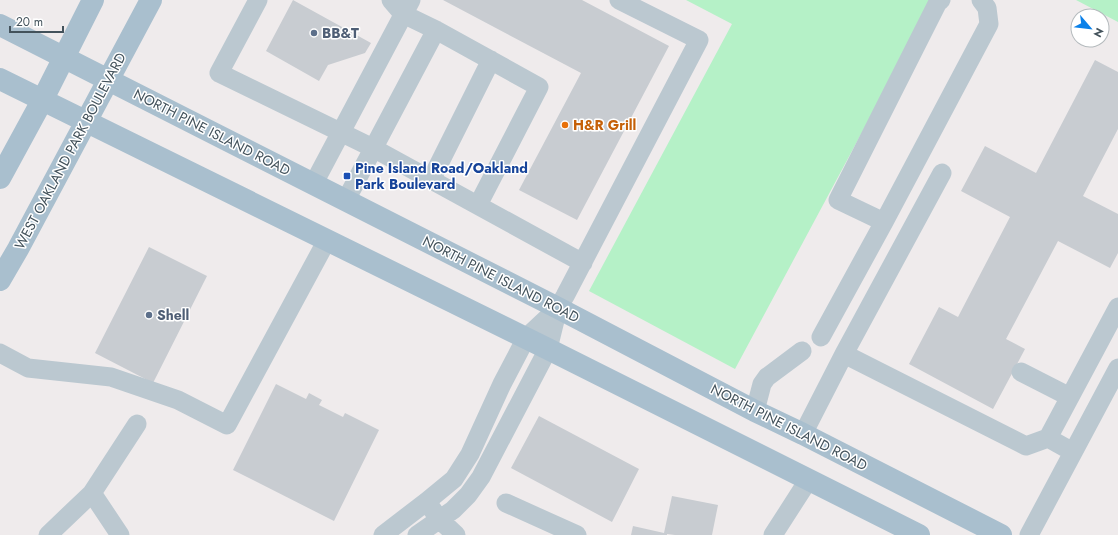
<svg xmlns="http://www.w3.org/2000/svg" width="1118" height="535" font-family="Jost,sans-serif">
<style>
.green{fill:#b5f1c7}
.building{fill:#c8ccd1}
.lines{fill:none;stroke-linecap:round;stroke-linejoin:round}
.minor{stroke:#bbc8d0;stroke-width:19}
.major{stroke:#a9bfce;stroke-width:22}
.service-dot{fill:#5c6f8a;stroke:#fff;stroke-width:1.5}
.food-dot{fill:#e8710a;stroke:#fff;stroke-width:1.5}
.transit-dot{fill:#1a4fb4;stroke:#fff;stroke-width:1.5}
.labels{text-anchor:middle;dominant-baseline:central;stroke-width:3;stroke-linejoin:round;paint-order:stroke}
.service-label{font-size:14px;font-weight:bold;fill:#4e5e75;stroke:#fff;text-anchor:start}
.food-label{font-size:14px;font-weight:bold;fill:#c56008;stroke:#fff;text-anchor:start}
.street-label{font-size:14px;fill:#43525b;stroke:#fff}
.transit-label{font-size:14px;font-weight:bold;fill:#164399;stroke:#fff;text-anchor:start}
</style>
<rect width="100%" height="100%" fill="#efebec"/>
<path class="green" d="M686,0H933L735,369L589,291L732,24Z
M1076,0H1118V22Z"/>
<path class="building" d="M293,0L371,43L365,53L328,65L319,81L266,51Z
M443,0H582L669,46L577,220L519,190L581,73Z
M1095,60L1118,72V129L1083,196L1118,214V253L1110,268L1058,241L1006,339L1025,349L993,409L909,364L939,307L958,317L1010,217L961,191L985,146L1036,173Z
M149,247L207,276L153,383L95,353Z
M276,384L306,399L309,393L322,400L319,405L343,417L345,413L379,430L334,521L233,470Z
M539,416L639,469L612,522L511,468Z
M672,496L718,505L712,535H675L667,534V535H631L633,526L664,533Z"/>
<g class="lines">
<path class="minor" d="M258,0L219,73L373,148L583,263
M391,0L403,14L436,30L539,87L478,205
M942,173L844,354L1026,446L1048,438
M431,180L491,60
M314,183L411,0
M346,200L436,30
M884,222L838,200L938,2L941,0
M821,337L884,222L989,24L987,8L981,0
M0,353L28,368L111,377L178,400L227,425L327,240
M1021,372L1070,397
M755,411L762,384L767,377L802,351
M803,434L844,354
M1073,452L1048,438L1118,307
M92,493L120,535
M506,503L577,535
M432,509L439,519L456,535
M48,535L92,493L137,424
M383,535L426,502L454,479L470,454L502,384L526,338L558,308L565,296L699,40L619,0
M417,535L453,510L468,495L481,477L548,349L558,308
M773,535L809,479
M1029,535L1118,368"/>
<path class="major" d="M0,25L558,308L755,411L803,434L1001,535
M0,79L548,349L919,535
M0,178L43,99L93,0
M0,280L18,249L151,0"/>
</g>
<g class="service-dot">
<circle cx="314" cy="33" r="4"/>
<circle cx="149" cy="315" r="4"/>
</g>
<circle class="food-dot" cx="565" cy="125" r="4"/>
<rect class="transit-dot" x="343" y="172" width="8" height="8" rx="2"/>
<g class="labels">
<g class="service-label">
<text x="322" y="33">BB&amp;T</text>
<text x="157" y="315">Shell</text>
</g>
<g class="food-label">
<text x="573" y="125">H&amp;R Grill</text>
</g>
<g class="street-label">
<text transform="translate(212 132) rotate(27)">NORTH PINE ISLAND ROAD</text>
<text transform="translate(70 151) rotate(-62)">WEST OAKLAND PARK BOULEVARD</text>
<text transform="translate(501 279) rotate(27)">NORTH PINE ISLAND ROAD</text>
<text transform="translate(789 427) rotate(27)">NORTH PINE ISLAND ROAD</text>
</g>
<g class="transit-label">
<text x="355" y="168">Pine Island Road/Oakland<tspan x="355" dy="16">Park Boulevard</tspan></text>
</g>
</g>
<g transform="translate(1090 28) rotate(118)"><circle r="19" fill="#ffffff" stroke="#b4babd"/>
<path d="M0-3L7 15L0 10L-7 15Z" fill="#0b81e9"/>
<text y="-6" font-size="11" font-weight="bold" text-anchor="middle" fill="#43525b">N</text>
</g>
<path d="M10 26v6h53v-6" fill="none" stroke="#43525b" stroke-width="2"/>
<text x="16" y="26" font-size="12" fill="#43525b" stroke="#ffffff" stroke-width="3" paint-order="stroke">20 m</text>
</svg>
